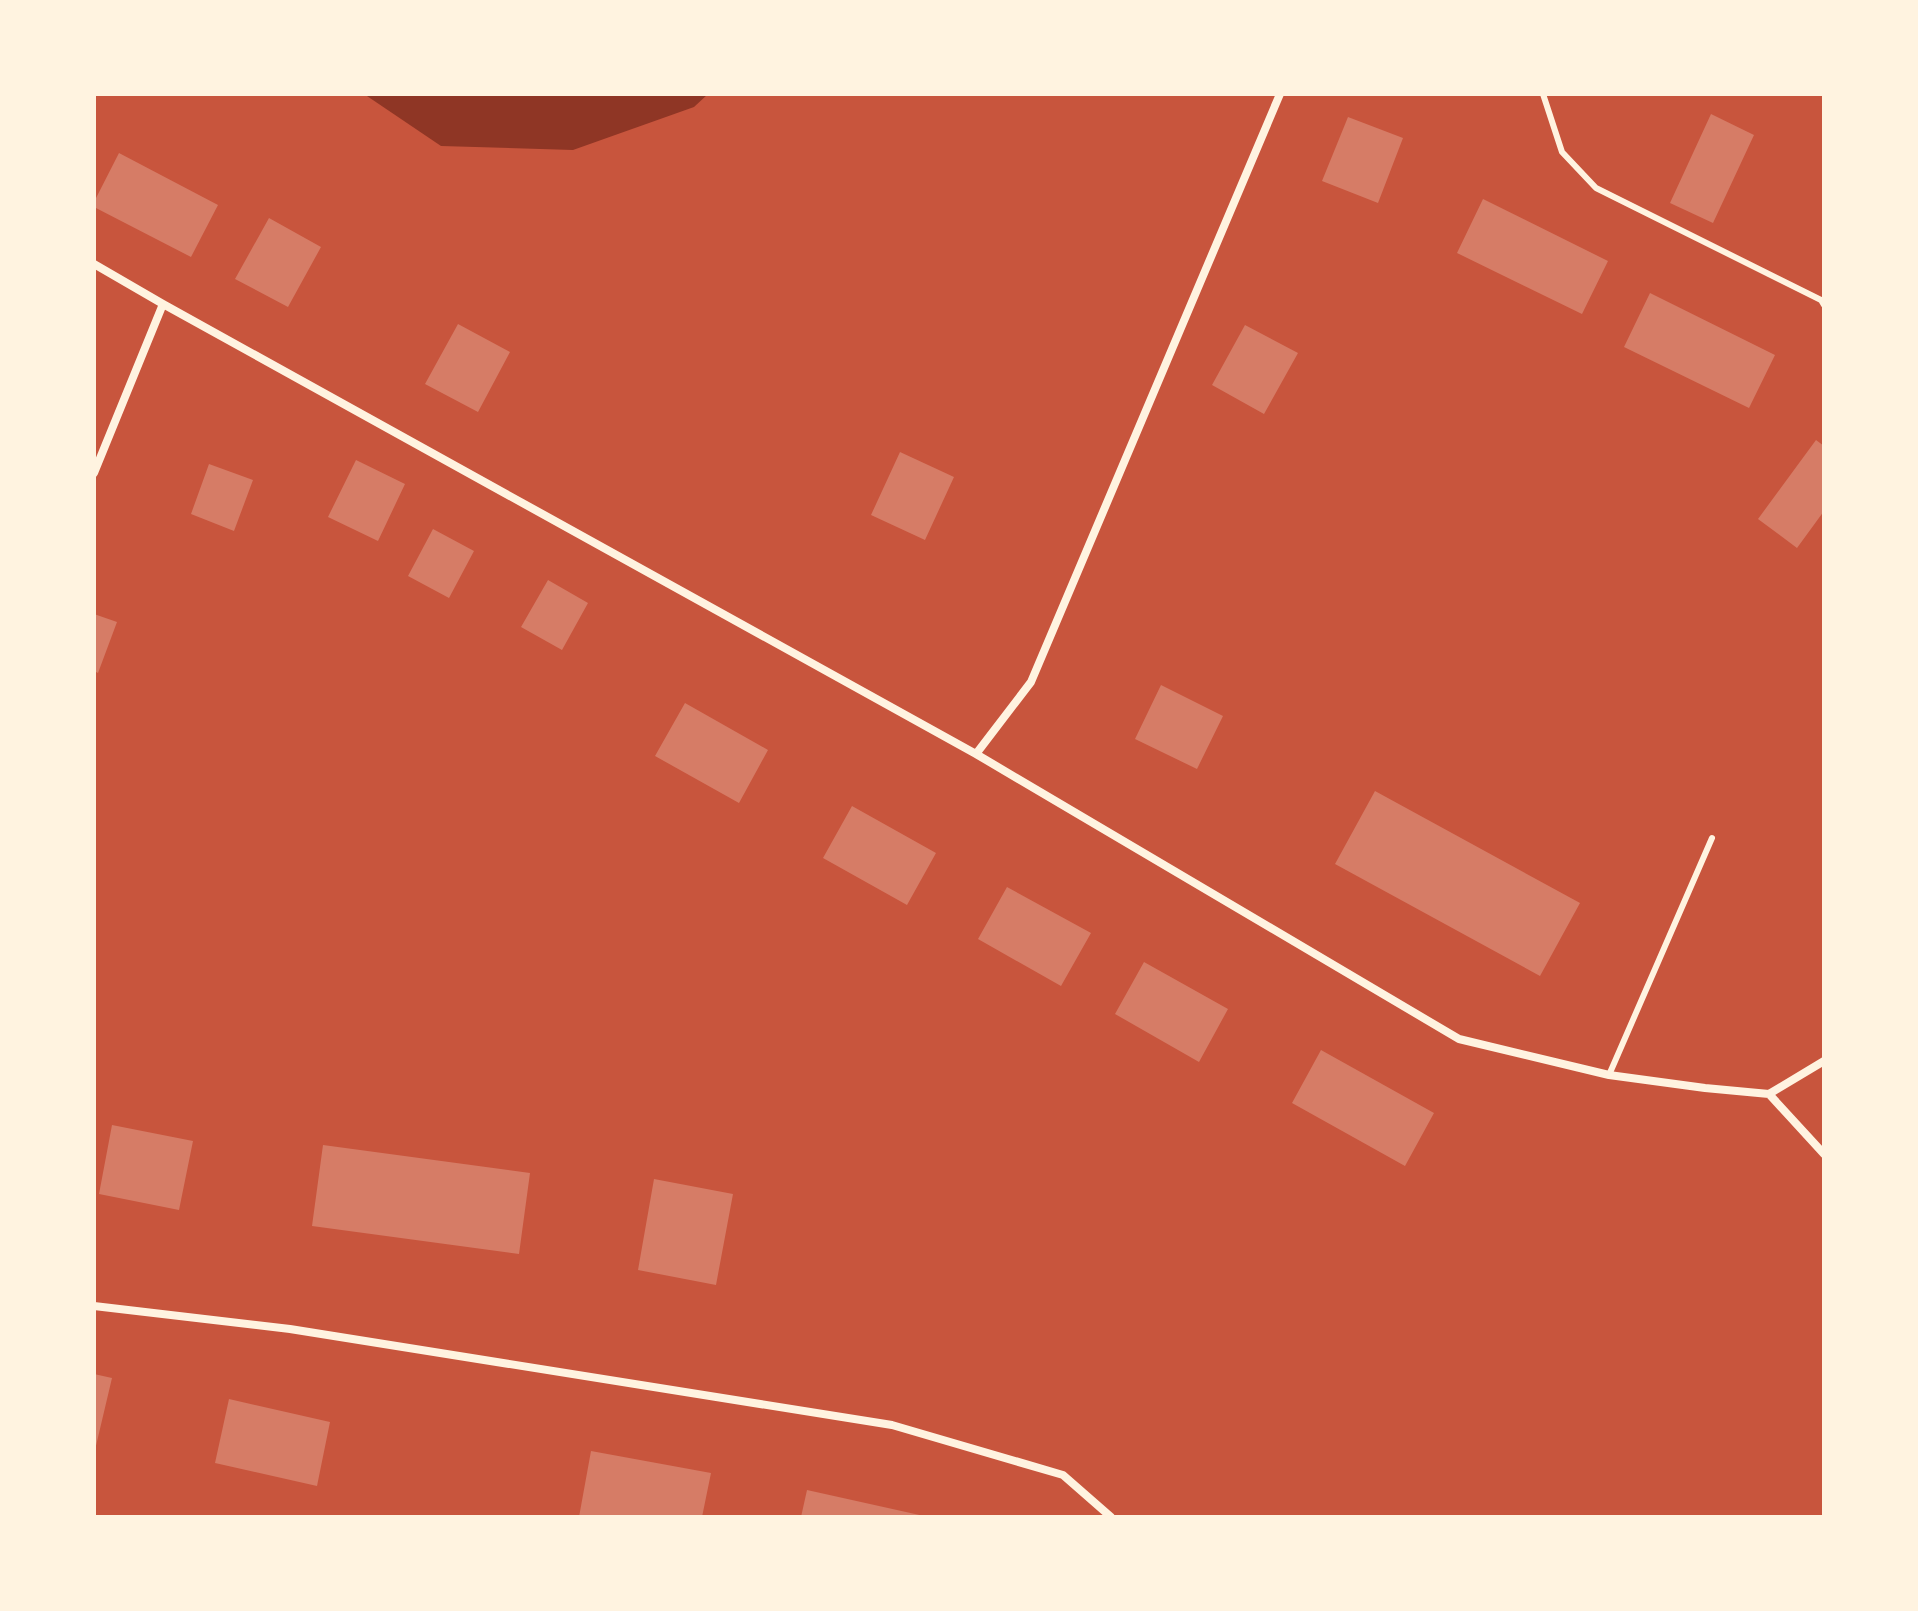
<svg xmlns="http://www.w3.org/2000/svg" width="1918" height="1611" font-family="'Roboto Condensed',sans-serif">
<style>
.water{fill:#8f3625}
.building{fill:#d67c66}
.lines{fill:none;stroke-linecap:round;stroke-linejoin:round}
.service{stroke:#fff3e0;stroke-width:6}
.minor{stroke:#fff3e0;stroke-width:8}
</style>
<rect width="100%" height="100%" fill="#c8553d"/>
<path class="water" d="M364,94H708L694,107L573,150L441,146Z"/>
<path class="building" d="M1711,114L1754,135L1713,223L1670,203Z
M1348,117L1403,138L1378,203L1322,181Z
M119,153L218,205L191,257L94,207V202Z
M1483,199L1608,261L1582,314L1457,253Z
M269,218L321,247L288,307L235,279Z
M1650,293L1775,355L1749,408L1624,347Z
M458,324L510,352L478,412L425,384Z
M1245,325L1298,353L1264,414L1212,385Z
M1816,440L1824,446V511L1797,548L1758,519Z
M900,452L954,477L925,540L871,515Z
M356,460L405,484L378,541L328,517Z
M209,464L253,480L234,531L191,514Z
M433,529L474,551L449,598L408,576Z
M548,580L588,603L562,650L521,627Z
M94,614L117,622L98,673L94,671Z
M1161,685L1223,716L1197,769L1135,739Z
M685,703L768,750L739,803L655,756Z
M1375,791L1580,903L1540,976L1335,864Z
M852,806L936,853L907,905L823,858Z
M1007,887L1091,933L1061,986L978,939Z
M1144,962L1228,1009L1199,1062L1115,1014Z
M1321,1050L1434,1113L1405,1166L1292,1103Z
M112,1125L193,1141L179,1210L99,1194Z
M323,1145L530,1173L519,1254L312,1226Z
M654,1179L733,1194L716,1285L638,1270Z
M94,1374L112,1378L95,1450H94Z
M229,1399L330,1422L317,1486L215,1463Z
M591,1451L711,1473L702,1517H579Z
M807,1490L924,1516V1517H801Z"/>
<g class="lines">
<path class="service" d="M1543,94L1562,152L1596,188L1821,300L1824,305
M1609,1075L1712,838"/>
<path class="minor" d="M94,264L163,304L976,754L1459,1039L1609,1075L1705,1088L1769,1094L1824,1061
M94,473L163,304
M976,754L1031,682L1280,94
M1769,1094L1824,1154
M94,1306L290,1329L892,1425L1063,1475L1111,1517"/>
</g>
<rect width="1918" height="1611" fill="none" stroke="#fff3e0" stroke-width="192"/>
</svg>
